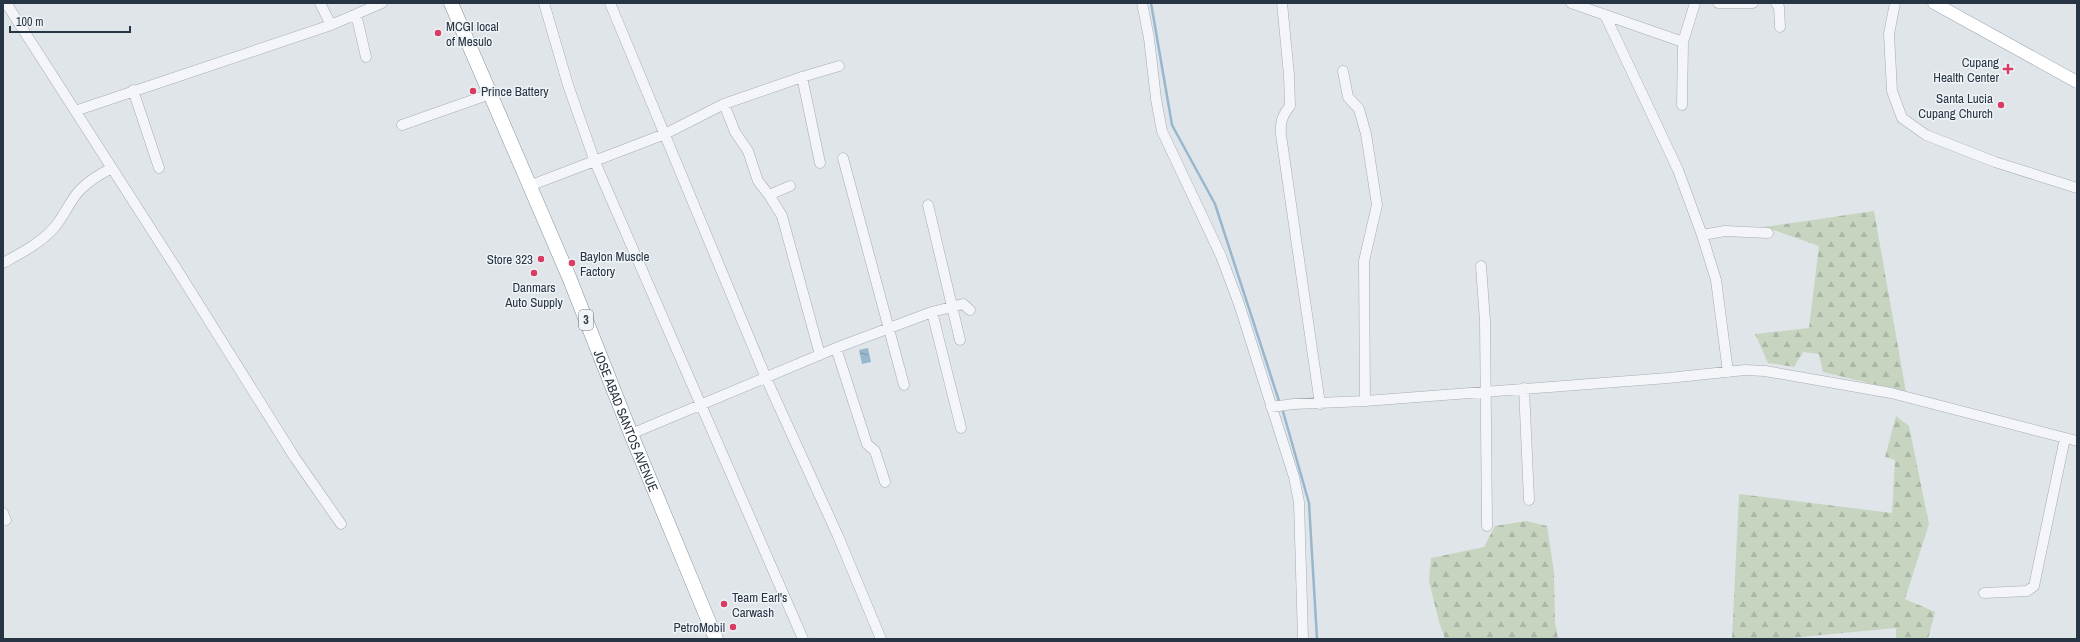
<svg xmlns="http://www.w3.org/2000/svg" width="2080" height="642" font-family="'Archivo Narrow',sans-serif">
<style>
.forest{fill:url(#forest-firs)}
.water{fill:url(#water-ripples)}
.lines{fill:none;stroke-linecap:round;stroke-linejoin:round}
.stream{stroke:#98b7cd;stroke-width:2.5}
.minor-casing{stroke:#a5acb5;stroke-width:11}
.major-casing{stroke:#9eaab7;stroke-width:13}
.highway-casing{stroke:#8694a2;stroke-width:15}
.minor{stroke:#f3f5f8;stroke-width:10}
.major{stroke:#fff;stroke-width:12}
.highway{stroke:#fff;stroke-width:14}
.poi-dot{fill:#d83c62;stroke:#f0f4f7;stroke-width:1.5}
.labels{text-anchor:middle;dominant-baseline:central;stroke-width:3;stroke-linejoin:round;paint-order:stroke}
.shield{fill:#f0f4f7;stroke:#636e79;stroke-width:1}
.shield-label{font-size:12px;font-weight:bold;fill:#273443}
.poi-label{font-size:13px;fill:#273443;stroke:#f0f4f7;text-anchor:start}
.street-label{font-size:13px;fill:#273443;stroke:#f0f4f7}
</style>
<defs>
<pattern id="forest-firs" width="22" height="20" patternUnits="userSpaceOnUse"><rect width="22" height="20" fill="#c7d5c0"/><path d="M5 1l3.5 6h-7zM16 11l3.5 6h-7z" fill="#abb7a6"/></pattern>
<pattern id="water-ripples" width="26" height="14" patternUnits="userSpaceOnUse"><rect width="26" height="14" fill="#98b7cd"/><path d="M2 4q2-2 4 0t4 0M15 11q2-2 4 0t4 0" fill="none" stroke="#7c96a8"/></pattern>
</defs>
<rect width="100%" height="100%" fill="#e0e5ea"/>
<path class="forest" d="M1874,211L1906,392L1823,372L1819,354L1803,352L1794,367L1768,363L1755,334L1809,328L1819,246L1765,227Z
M1896,416L1909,426L1929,524L1905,599L1935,612L1928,639H1896V628L1780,639H1732L1739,494L1892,513L1895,460L1885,457Z
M1526,521L1547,526L1554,572L1555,622L1558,639H1445L1439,622L1429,581L1431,558L1484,547L1495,526Z"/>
<path class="water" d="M868,348L871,362L862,364L859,350Z"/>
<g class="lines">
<path class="stream" d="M1151,3L1172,125L1215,204L1280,404
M1282,408L1309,503L1317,639"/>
<g class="minor-casing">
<path id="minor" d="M6,3L176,268L295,458L341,524
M320,3L331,25
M544,3L568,85L595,162L803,639
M610,3L766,378L838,536L881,639
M1142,3L1149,38L1156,99L1162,131L1221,256L1239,304L1294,477L1299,502L1303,639
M1282,3L1289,75L1290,106C1282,116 1280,122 1281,135L1320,404
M1571,3L1683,42
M1718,3H1753
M1776,3L1779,7L1780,27
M1895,3L1889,34L1892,91L1902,118L1926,135L1995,162L2077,188
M356,14L366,57
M1605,15L1678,170L1702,235L1716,280L1728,372
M1343,71L1348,97L1359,109L1366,134L1377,205L1364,261L1365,401
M802,77L820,163
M133,90L159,168
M724,104L735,132L748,151L758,181L769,195L790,186
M1682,105L1683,42L1695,3
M75,111L331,25L382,3
M402,125L490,94
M843,158L904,385
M529,186L665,134L724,104L802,77L839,66
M769,195L782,216L820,355
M928,205L960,340
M1702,235L1725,231L1768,233
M3,263C21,253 39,244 53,229C64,217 69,202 79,191C88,181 100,174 112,168
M1481,266L1485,321L1487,526
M932,312L961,428
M836,348L867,444L875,451L885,482
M1524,388L1529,500
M1271,407L1294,404L1365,401L1668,378L1745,370L1765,371L1891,393L2077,441
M631,434L836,348L932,312L963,304L970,310
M3,513L6,520
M1984,593L2027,591L2034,586L2065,438"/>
</g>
<g class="major-casing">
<path id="major" d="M1934,3L2077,82"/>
</g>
<g class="highway-casing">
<g id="highway">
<path id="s1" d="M451,3L569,277L631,434L716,639"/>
</g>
</g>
<use href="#minor" class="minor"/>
<use href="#major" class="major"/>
<use href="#highway" class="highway"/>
</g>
<g class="poi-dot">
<circle cx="438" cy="33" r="4"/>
<path d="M2006 63h4v4h4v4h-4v4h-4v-4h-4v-4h4z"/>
<circle cx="473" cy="91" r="4"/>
<circle cx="2001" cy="105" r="4"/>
<circle cx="541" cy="259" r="4"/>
<circle cx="572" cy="263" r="4"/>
<circle cx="534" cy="273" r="4"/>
<circle cx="724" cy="604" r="4"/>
<circle cx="733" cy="627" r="4"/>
</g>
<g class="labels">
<rect class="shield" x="579" y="310" width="14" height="20" rx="3"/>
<g class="shield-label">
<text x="586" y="320">3</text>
</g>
<g class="poi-label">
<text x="446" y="26">MCGI local<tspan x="446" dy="15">of Mesulo</tspan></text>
<text x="1999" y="62" text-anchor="end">Cupang<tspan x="1999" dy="15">Health Center</tspan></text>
<text x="481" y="91">Prince Battery</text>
<text x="1993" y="98" text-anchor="end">Santa Lucia<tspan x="1993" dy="15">Cupang Church</tspan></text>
<text x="580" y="256">Baylon Muscle<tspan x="580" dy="15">Factory</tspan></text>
<text x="533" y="259" text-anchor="end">Store 323</text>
<text x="534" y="287" text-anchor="middle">Danmars<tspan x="534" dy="15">Auto Supply</tspan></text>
<text x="732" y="597">Team Earl's<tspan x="732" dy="15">Carwash</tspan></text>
<text x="725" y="627" text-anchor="end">PetroMobil</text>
</g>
<g class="street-label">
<text stroke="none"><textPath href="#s1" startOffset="453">JOSE ABAD SANTOS AVENUE</textPath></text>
</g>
</g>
<rect width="2080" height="642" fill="none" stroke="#273443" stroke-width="8"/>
<path d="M10 26v6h120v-6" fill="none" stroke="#273443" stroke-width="2"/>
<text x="16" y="26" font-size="12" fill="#273443" stroke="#f0f4f7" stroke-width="3" paint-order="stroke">100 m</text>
</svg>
